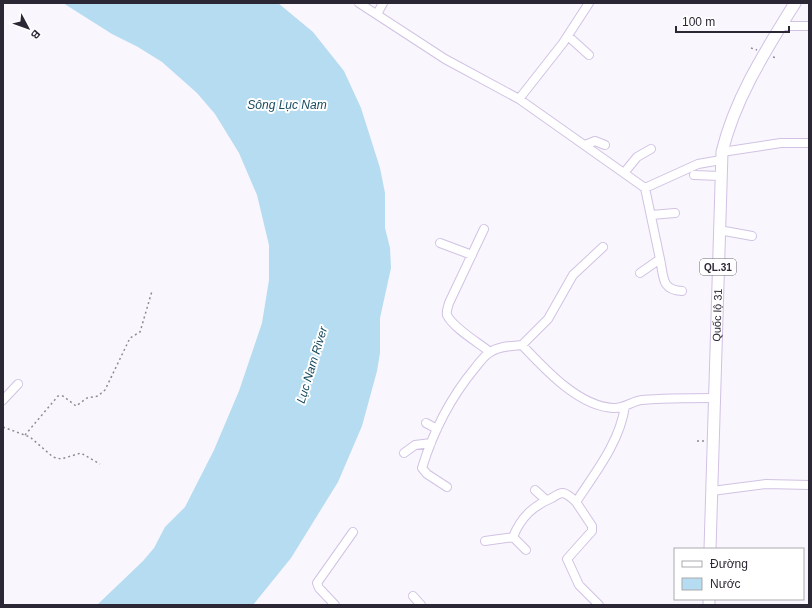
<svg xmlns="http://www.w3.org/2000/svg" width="812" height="608" font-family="Helvetica,sans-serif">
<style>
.water{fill:#b5dcf0}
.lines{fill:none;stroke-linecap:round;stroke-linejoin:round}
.minor-casing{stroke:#d1c2e4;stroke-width:10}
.highway-casing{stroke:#d1c2e4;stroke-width:13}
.path{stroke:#8f8b95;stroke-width:1.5;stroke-dasharray:2 3;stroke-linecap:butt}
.minor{stroke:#fff;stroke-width:8}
.highway{stroke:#fff;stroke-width:11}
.labels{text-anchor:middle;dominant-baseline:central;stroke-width:4;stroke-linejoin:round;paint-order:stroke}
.shield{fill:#fff;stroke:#6b6871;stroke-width:1}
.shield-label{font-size:10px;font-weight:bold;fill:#2c2734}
.street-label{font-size:11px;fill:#2c2734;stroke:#fff}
.water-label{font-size:12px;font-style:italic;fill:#184a60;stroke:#fff}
</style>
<rect width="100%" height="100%" fill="#f9f6fd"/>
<path class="water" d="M63,3H278L313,32L344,71L361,108L380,168L385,193V228L390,248L391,268L380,318V353L377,371L362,426L338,482L291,558L253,605H97L143,561L154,548L165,527L185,507L214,450L239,391L262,323L269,280V245L257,195L239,153L215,114L197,93L162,62L138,47L112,34Z"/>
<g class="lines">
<g class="minor-casing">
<path id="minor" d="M359,3L445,59L519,99L563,43L589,3
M377,14L383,3
M781,26H809
M568,36L589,55
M519,99L645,188L698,164L721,160
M585,145L595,141L605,145
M722,152L781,143H809
M624,173L637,157L651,149
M694,175L720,176
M651,215L675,213
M484,229L449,303C448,307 446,311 447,315C453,328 479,343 490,352
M719,230L752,236
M440,243L472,255
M660,259C664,277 661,290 682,291
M640,273L660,259L645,188
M522,345L548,319L573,275L603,247
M3,400L18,384
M426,423L437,429
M404,453L415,445L431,443
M447,487L427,474L422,468C433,432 451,397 475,368C479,363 484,356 489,353C498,346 512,346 522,345C545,369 578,406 613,408C624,409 632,401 642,400C666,398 691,398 715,398
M535,490L546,500
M712,491L766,484L809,485
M485,541L513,537
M526,550L513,537C521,517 533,506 552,498C555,496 559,493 563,493C568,494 573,499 576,502
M413,596L421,605
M335,605L319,588L317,583L353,532
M599,605L579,585L567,559L592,531V526L576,502C595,473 620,442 625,406"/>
</g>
<g class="highway-casing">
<g id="highway">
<path id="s1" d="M710,549L722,152C735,98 766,50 795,3"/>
<path d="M709,605V599"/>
</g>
</g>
<path class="path" d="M751,48L757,50
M773,57L777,58
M3,427L30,437L53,457L61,459L81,453L100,464
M25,435L58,396H63L76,406L87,398L98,396L105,390L130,338L140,332L152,291
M697,441H705"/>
<use href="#minor" class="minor"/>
<use href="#highway" class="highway"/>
</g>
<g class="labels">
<rect class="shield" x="700" y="259" width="36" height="16" rx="3"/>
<g class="shield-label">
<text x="718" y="267">QL.31</text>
</g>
<g class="street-label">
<text stroke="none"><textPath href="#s1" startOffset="234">Quốc lộ 31</textPath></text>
</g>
<g class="water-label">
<text x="287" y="105">Sông Lục Nam</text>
<text transform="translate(312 365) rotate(-73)">Lục Nam River</text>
</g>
</g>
<rect width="812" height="608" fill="none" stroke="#2c2734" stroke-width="8"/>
<rect x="674" y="548" width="130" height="52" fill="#ffffff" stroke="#aba9ae"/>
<rect x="682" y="561" width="20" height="6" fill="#ffffff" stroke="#aba9ae"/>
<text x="710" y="568" font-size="12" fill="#2c2734">Đường</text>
<rect x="682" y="578" width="20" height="12" fill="#b5dcf0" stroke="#aba9ae"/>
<text x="710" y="588" font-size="12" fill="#2c2734">Nước</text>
<g transform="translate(28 28) rotate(131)" stroke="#ffffff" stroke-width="3" paint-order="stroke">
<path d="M0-3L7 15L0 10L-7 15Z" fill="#2c2734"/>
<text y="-6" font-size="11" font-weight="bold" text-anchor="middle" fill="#2c2734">B</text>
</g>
<path d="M676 26v6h113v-6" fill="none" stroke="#2c2734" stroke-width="2"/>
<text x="682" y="26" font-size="12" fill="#2c2734" stroke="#ffffff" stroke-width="3" paint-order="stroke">100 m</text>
</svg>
